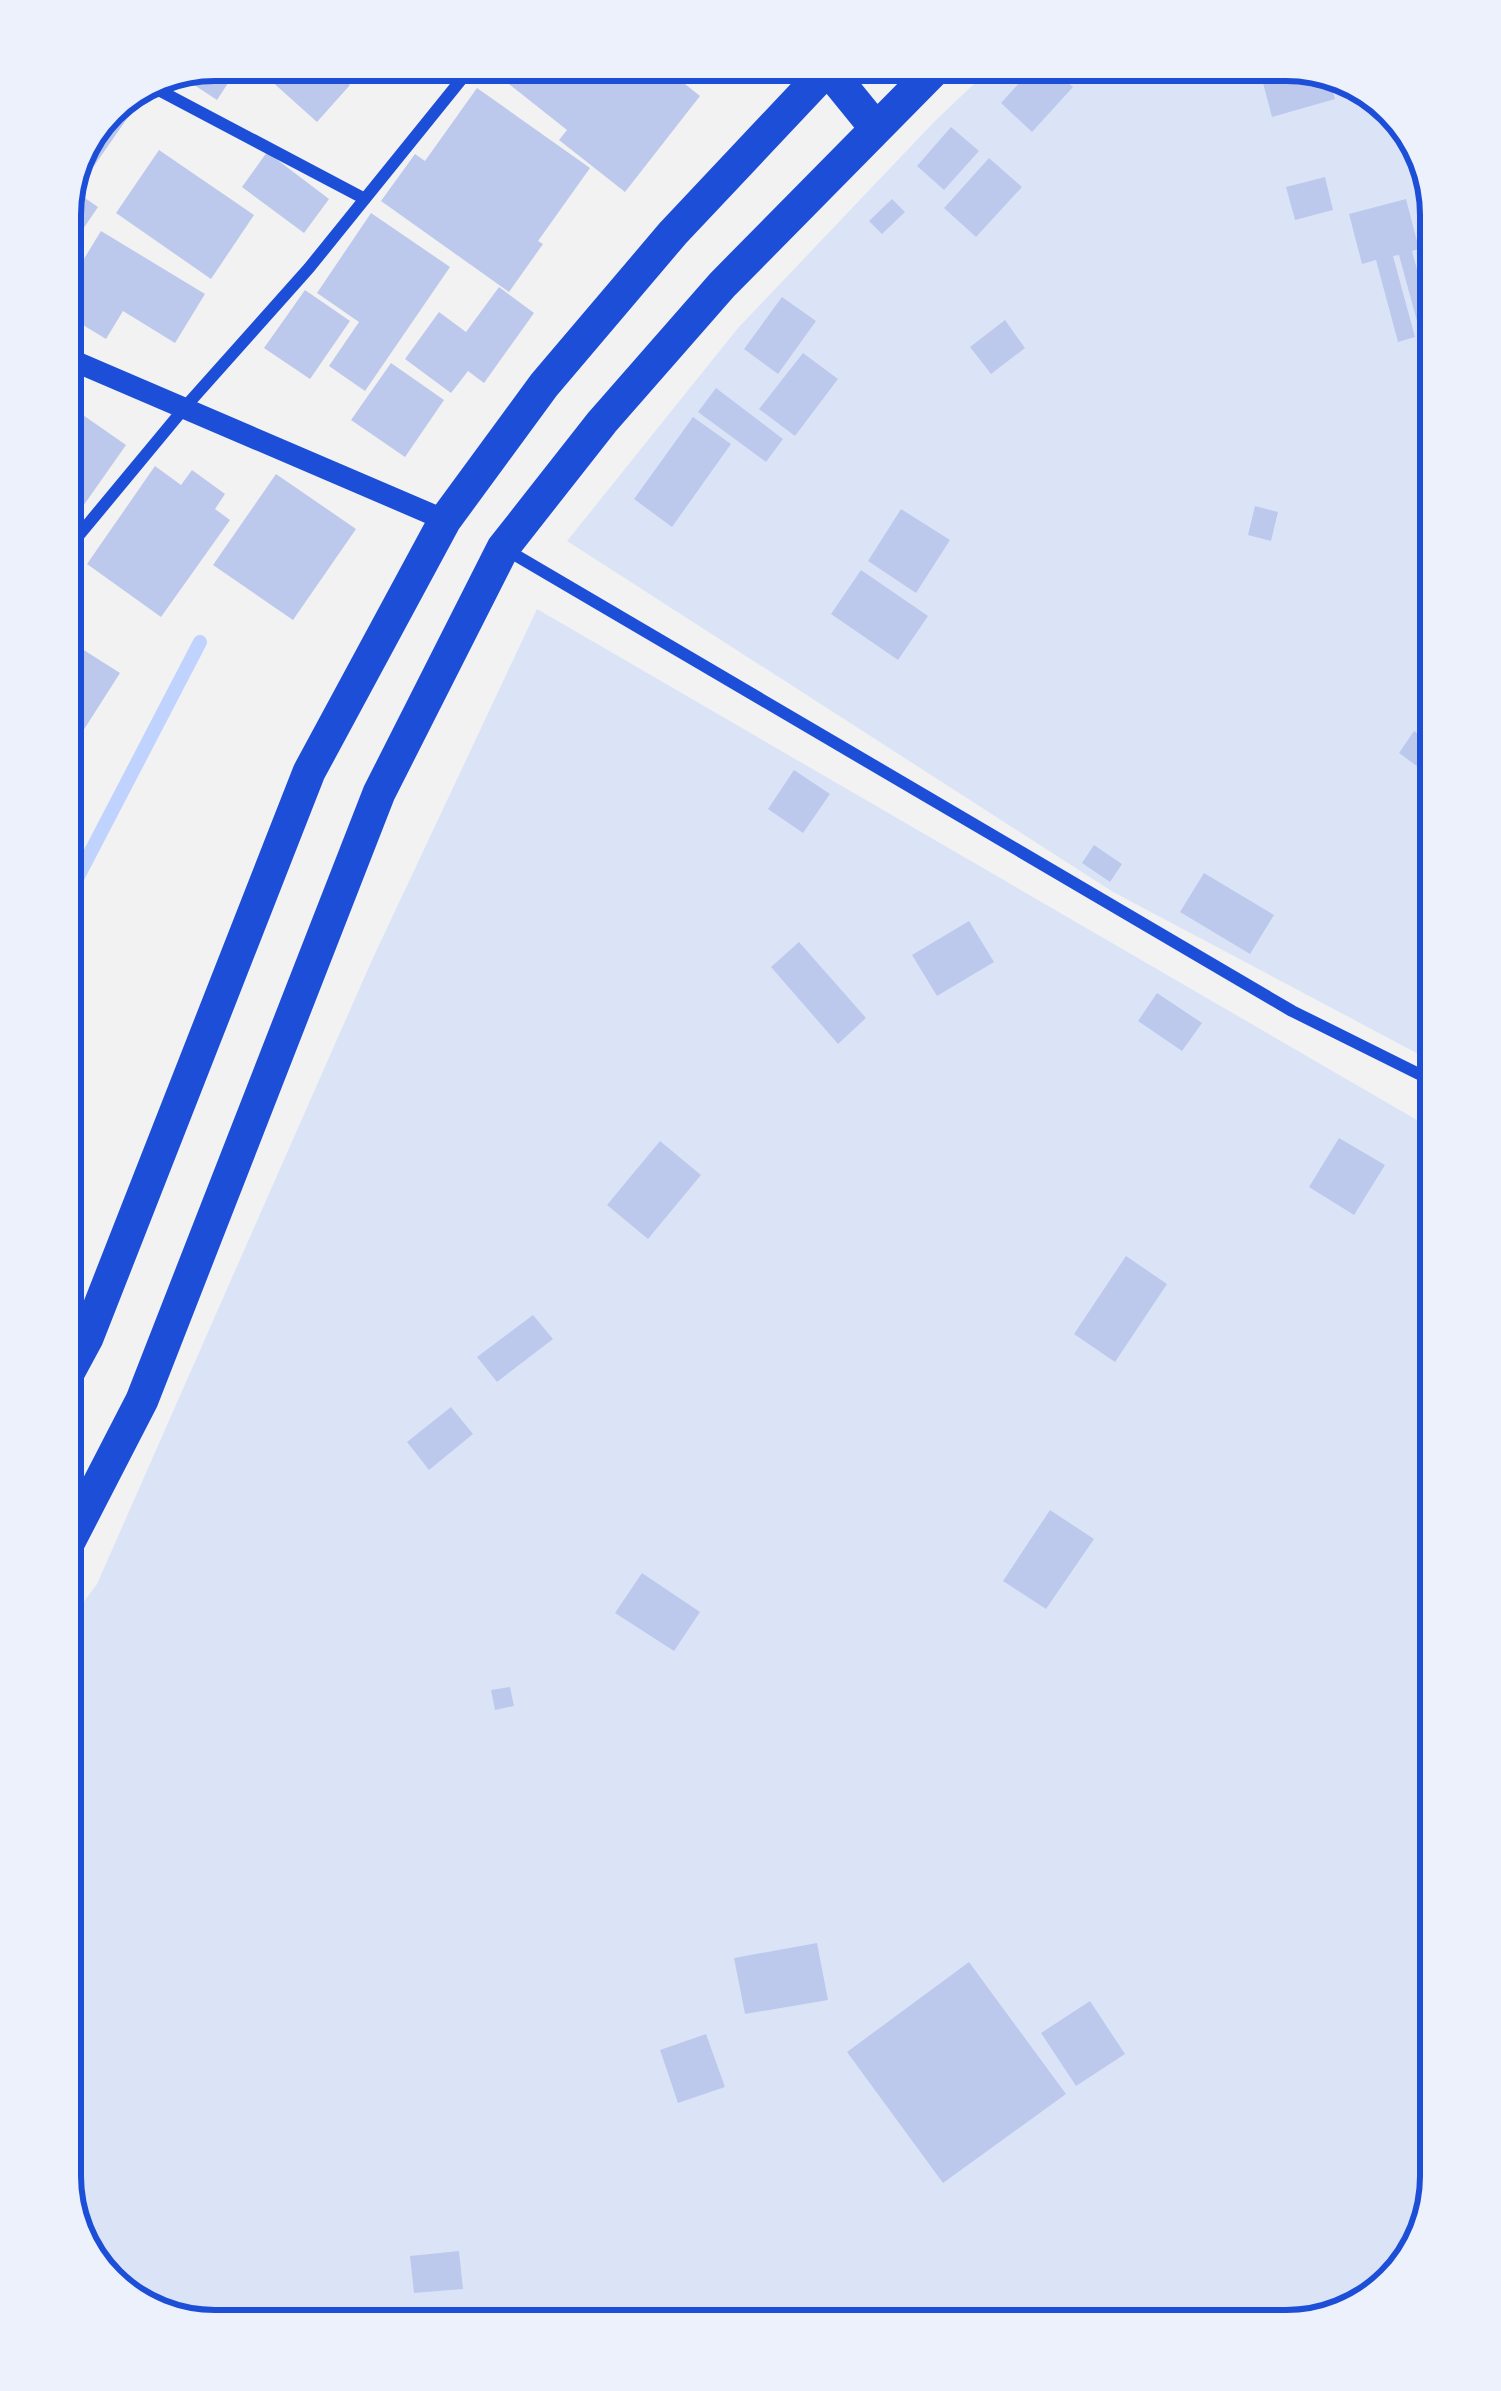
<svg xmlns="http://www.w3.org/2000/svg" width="1501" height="2391" font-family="'Roboto Condensed',sans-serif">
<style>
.green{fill:#dbe4f7}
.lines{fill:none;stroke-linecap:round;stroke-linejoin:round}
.stream{stroke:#bfd3fe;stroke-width:14}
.building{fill:#bdc9ec}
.minor{stroke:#1d4ed8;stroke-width:12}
.tertiary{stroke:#1d4ed8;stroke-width:21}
.trunk{stroke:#1d4ed8;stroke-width:33}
.rim{fill:none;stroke:#1d4ed8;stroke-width:6}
</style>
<rect width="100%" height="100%" fill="#f2f2f2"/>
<path class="green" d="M999,60H1297L1372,86L1425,146L1441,215V1066L1113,892L567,541L738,328L933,123Z
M537,609L1441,1134V2177L1415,2262L1355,2315L1286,2331H205L129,2305L76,2245L60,2176V1634L97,1584L372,960Z"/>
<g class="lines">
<path class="stream" d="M60,911L200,642"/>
</g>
<path class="building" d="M215,60H243L217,100L179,75Z
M268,60H322L350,85L317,122L259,70Z
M521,60H655L700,96L625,192L559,140L567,130L505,81Z
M1040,60L1073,87L1032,132L1001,103Z
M1257,60H1297L1326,70L1335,99L1272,117Z
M477,88L590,168L538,241L543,244L509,292L381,201L415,154L425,161Z
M128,96L138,103L87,176L77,169L106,105Z
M951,127L979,151L944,190L917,166Z
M159,150L254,215L211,279L116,213Z
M267,152L329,199L304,233L242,187Z
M989,158L1022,187L976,237L944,208Z
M1325,177L1333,210L1295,220L1286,187Z
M69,187L98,207L60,263V205Z
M892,199L905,212L882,234L869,221Z
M1406,199L1419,249L1412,251L1434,332L1421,336L1399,255L1393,256L1415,337L1398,342L1376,260L1362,264L1349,214Z
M371,213L450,267L365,391L329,366L359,322L317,293Z
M101,231L205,294L175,343L123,311L106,339L60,311V298Z
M499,287L534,313L484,383L468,371L451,393L405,359L439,312L466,332Z
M305,290L350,321L310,379L264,348Z
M782,297L816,321L778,374L744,349Z
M1005,320L1025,348L991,374L970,347Z
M803,353L838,379L795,436L759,409Z
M391,363L444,400L405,457L351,420Z
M716,388L783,439L766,462L698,412Z
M60,399L126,445L60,539Z
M693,417L731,444L672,527L634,499Z
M155,466L181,485L192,470L225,494L215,509L230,520L161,617L87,564Z
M276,474L356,529L293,620L213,565Z
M1255,506L1278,512L1271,541L1248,535Z
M901,509L950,540L916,593L868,561Z
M861,570L928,616L898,660L831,614Z
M60,635L120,673L60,767Z
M1414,731L1441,750V758L1429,775L1399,753Z
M794,770L830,794L803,833L768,809Z
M1094,845L1122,864L1110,882L1082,863Z
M1204,873L1274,915L1250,954L1180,912Z
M969,921L994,962L937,996L912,955Z
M799,942L866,1018L838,1044L771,967Z
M1441,973V1003L1430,1007L1420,980Z
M1157,993L1202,1023L1182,1051L1138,1021Z
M1339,1138L1385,1165L1354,1215L1309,1187Z
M660,1141L701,1175L648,1239L607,1205Z
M1126,1256L1167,1284L1115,1362L1074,1334Z
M533,1315L553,1339L497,1382L477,1357Z
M451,1407L473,1434L429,1470L407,1442Z
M1050,1510L1094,1539L1046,1609L1003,1581Z
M642,1573L700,1612L674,1651L615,1613Z
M510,1687L514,1706L495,1710L491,1690Z
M817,1943L828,2000L745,2014L734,1958Z
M969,1962L1066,2094L943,2183L847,2052Z
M1090,2001L1125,2054L1076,2086L1041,2033Z
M706,2034L725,2087L678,2103L660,2050Z
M459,2251L463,2289L414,2293L410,2256Z"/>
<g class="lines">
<path class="minor" d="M151,86L365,199
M505,549L1292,1011L1441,1085
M60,558L186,406L309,268L477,60"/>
<path class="tertiary" d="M60,355L445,520"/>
<path class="trunk" d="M827,68L875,127
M60,1388L87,1338L309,772L445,520L544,385L673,233L836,60
M60,1559L142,1400L379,793L503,548L602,422L722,285L944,60"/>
</g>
<path d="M0 0H1501V2391H0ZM215 81H1286A134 134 0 0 1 1420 215V2176A134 134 0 0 1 1286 2310H215A134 134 0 0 1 81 2176V215A134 134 0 0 1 215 81Z" fill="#edf1fc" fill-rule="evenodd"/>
<path class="rim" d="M215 81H1286A134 134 0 0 1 1420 215V2176A134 134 0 0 1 1286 2310H215A134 134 0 0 1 81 2176V215A134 134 0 0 1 215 81Z"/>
</svg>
